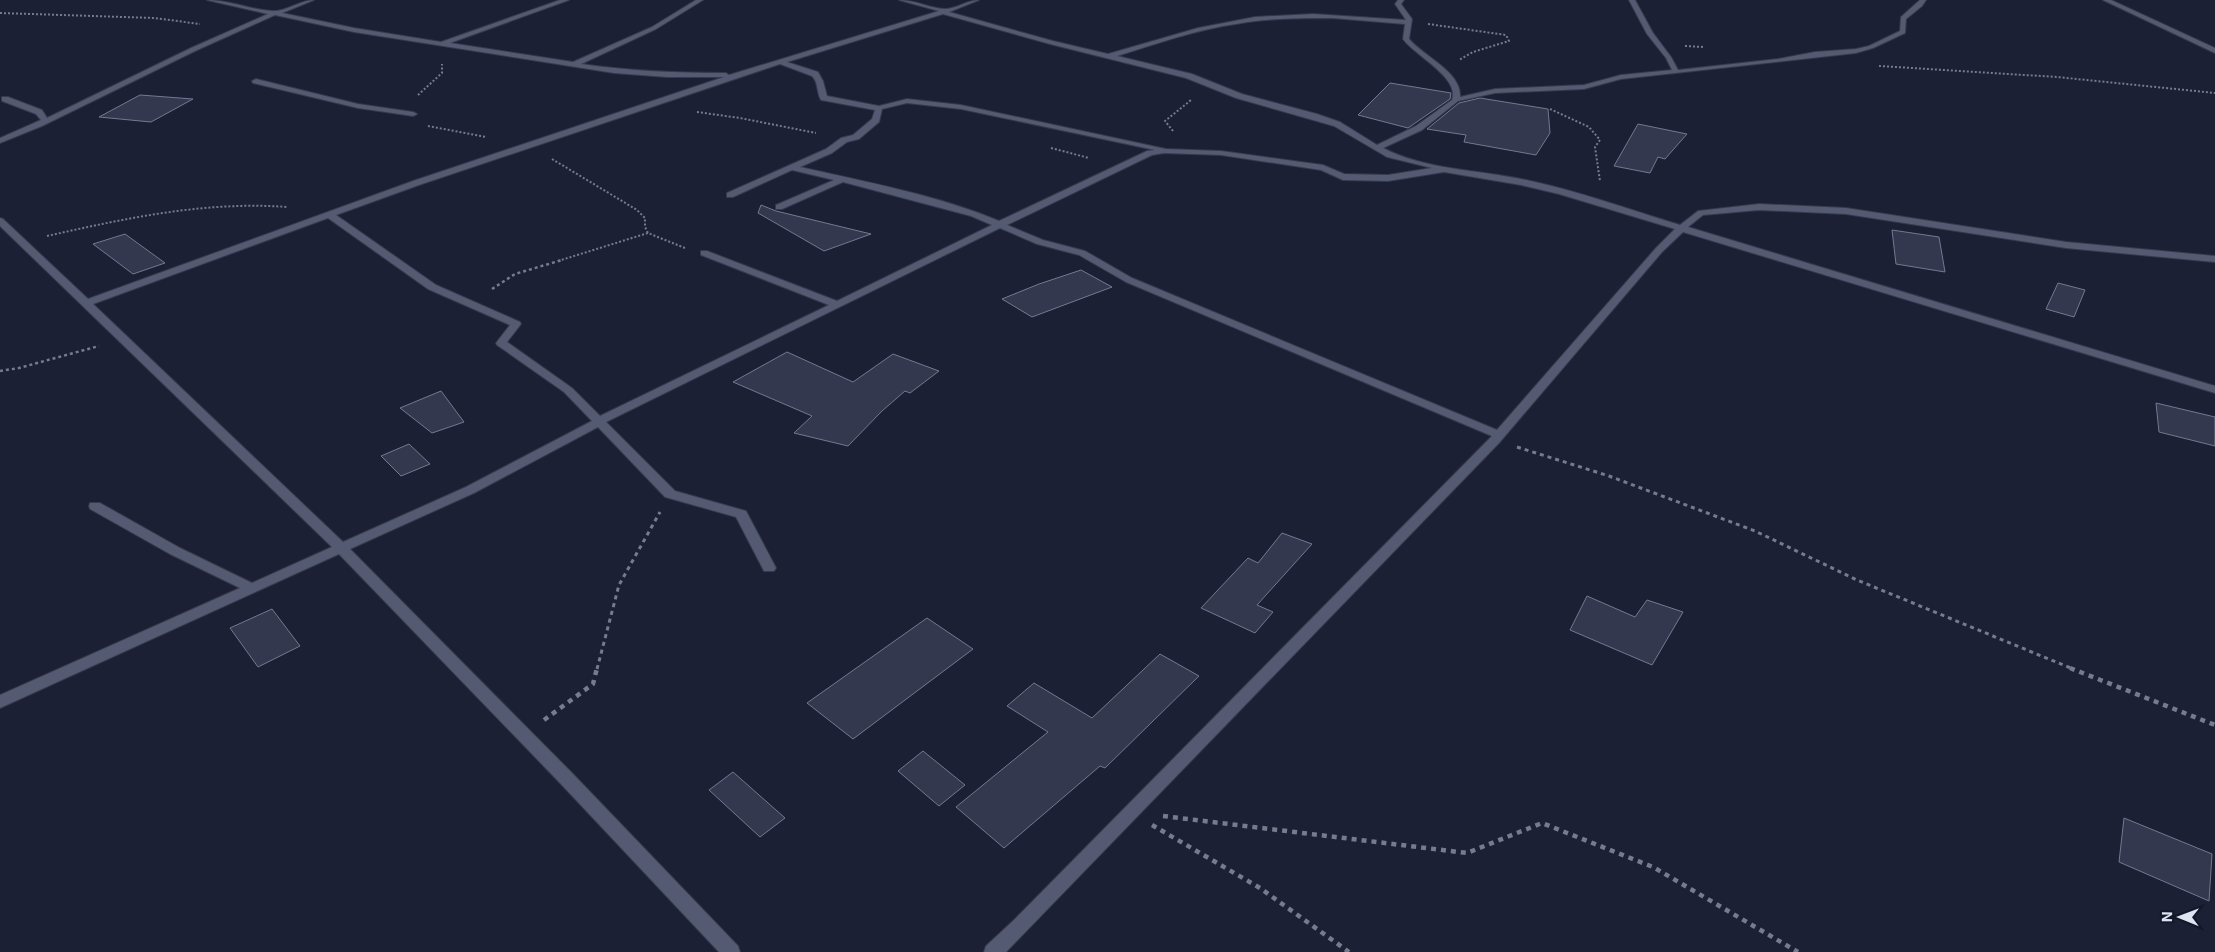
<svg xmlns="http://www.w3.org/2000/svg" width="2215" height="952" font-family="Inter,sans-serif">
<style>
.building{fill:#33384e;stroke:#737992}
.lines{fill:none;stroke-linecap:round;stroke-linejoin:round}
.minor-casing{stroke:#373a4b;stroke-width:2}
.path-far3{stroke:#777b8c;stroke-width:2;stroke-dasharray:2 2;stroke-linecap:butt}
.path-far2{stroke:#777b8c;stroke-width:2.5;stroke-dasharray:3 3;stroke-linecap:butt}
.path-far1{stroke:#777b8c;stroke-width:3;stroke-dasharray:4 4;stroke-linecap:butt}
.path{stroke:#777b8c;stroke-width:4.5;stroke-dasharray:5 5;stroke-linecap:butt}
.minor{fill:#545a71;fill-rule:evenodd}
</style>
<rect width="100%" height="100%" fill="#1c2035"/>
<path class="building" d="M1390,83L1451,93L1450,99L1408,128L1358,115Z
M140,95L193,99L151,122L99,117Z
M1480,98L1548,109L1550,133L1536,155L1464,142L1466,135L1427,129L1459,103Z
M1638,124L1687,134L1665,159L1658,157L1650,173L1614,166Z
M761,205L776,211L871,234L824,251L758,213Z
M1892,230L1939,237L1945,272L1896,264Z
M125,234L165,263L133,274L93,244Z
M1081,270L1112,287L1032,317L1002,299L1039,284Z
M2058,283L2085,290L2074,317L2046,309Z
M787,352L853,382L893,354L939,371L910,393L905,391L882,411L848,446L794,433L812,416L733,382Z
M441,391L464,422L432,433L400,408Z
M2156,403L2215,417V446L2159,432Z
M409,444L430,464L401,476L381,456Z
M1282,533L1312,544L1257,605L1273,612L1255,633L1201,608L1248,558L1258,563Z
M1587,596L1635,617L1647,600L1683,612L1652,665L1570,630Z
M272,609L300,646L258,667L230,628Z
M927,618L973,649L853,739L807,703Z
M1160,654L1199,676L1105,768L1100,766L1004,848L956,807L1048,732L1007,706L1034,683L1092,718Z
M923,751L965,785L939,806L898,771Z
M733,772L785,818L760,837L709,790Z
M2124,818L2212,854L2209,901L2119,862Z"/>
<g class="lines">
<g class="minor-casing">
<path id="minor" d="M207,0C229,0 251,10 273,11C286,12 300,0 314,0L282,13L354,28L441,42L560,0H569L450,43L573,62L652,27L696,0H703L656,29L581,64C630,71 677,73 726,73L729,75L939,11L899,0C915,0 932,9 945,9C957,9 967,0 979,0L949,12L1053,41L1108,54L1198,28L1255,17L1313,14L1406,20L1395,4L1398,0H1404L1401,4L1412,19L1409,39C1423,56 1462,72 1460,97L1495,89L1584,85L1621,75L1672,70L1666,58L1647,34L1629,0H1635L1653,33L1671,57L1678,70L1778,59L1815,52L1856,49L1869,46L1900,31L1901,17L1920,0H1926L1922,6L1906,19L1905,33L1873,48L1856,53L1621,79L1584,89L1495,93L1458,101L1422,130L1383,148C1423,169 1477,170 1521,179C1575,190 1627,209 1680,225L1698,211L1759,204L1846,208L2066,242L2215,256V262L2066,248L1846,214L1759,210L1703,215L1688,227L2215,386V393L1683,232L1662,252L1499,443L1006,952H984L986,946L1014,920L1492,436L1126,282L1079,255L1037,244L1000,228L606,422L675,491L746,511L776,568L774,571H764L736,517L665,497L598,427L474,493L350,549L573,774L738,946L740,952H719L561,784L339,554L0,708V695L240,588L170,554L90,509L89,506L90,503H100L180,548L252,583L332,547L0,226V218L3,219L88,299L413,181L724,77H667L614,73L354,32L275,15L195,51L42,126L0,143V138L41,120L36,114L2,101V97H8L42,110L47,118L191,48L268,14ZM943,14L1050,44L1186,78L1236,98L1334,126L1387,157L1432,168L1388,175L1344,174L1323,165L1221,151L1166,149L961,105L907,99L879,106L827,96L823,81L818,72L787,62ZM1332,18L1405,24L1403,39C1415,56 1460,77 1452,100L1416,126L1377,145L1340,122L1317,114L1242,94L1192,74L1117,56C1156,44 1195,30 1236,24C1268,18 1300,18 1332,18ZM780,64L812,76C819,83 816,92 821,100L875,110L872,119L853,135L841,138L826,149L727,193V197H733L792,170L834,180L776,205V209H782L843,182L971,216L992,225L837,301L707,251H701V255L829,305L600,416L572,388L507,342L521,324L520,322L436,285L336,215L419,185ZM907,103L961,109L1155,150L1147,151L999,221C937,195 866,182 800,167L832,153L847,142L859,139L879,122L882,109ZM1164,153L1221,155L1321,170L1343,180L1388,181L1444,172L1521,185L1559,194L1675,229L1656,248L1497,430L1132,278L1085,251L1043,240L1007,225L1152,155ZM328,218L428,289L510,325L496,343L497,345L564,392L592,421L466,487L343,542L93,304Z
M2103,0H2111L2215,48V53Z
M256,79L358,104L413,112L417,114L413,116L358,108L253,83L252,81Z"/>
</g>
<path class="path-far3" d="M0,13L154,18L200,24
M1428,24L1506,35L1509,41L1473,52L1459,60
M1685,46L1704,47
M1879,66L2057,77L2215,93
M418,95L442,73V64
M1550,109L1589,127L1600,140L1595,147L1600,181
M697,112L740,118L816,133
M428,126L486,137
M1173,131L1165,121L1191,100
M1051,148L1089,158
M552,159L637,210L645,218V227L648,233L685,248
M47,236C127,218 205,201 288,207
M558,261L648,233"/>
<path class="path-far2" d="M492,289L515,274L562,260
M0,371L19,368L99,346"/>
<path class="path-far1" d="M1517,447L1609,476L1755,531L1857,580L2073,669
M597,669L619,585L660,512"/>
<path class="path" d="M2070,668L2215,725
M544,720L593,684L597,668
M1163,816L1467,853L1542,823L1653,867L1798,952
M1152,825L1260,888L1349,952"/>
<use href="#minor" class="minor"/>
</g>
<g transform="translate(2180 917) rotate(271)" stroke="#13172a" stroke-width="4" paint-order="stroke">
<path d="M0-4L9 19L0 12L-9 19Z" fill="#e0e4f2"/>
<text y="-8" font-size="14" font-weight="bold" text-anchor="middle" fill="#e0e4f2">N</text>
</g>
</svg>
